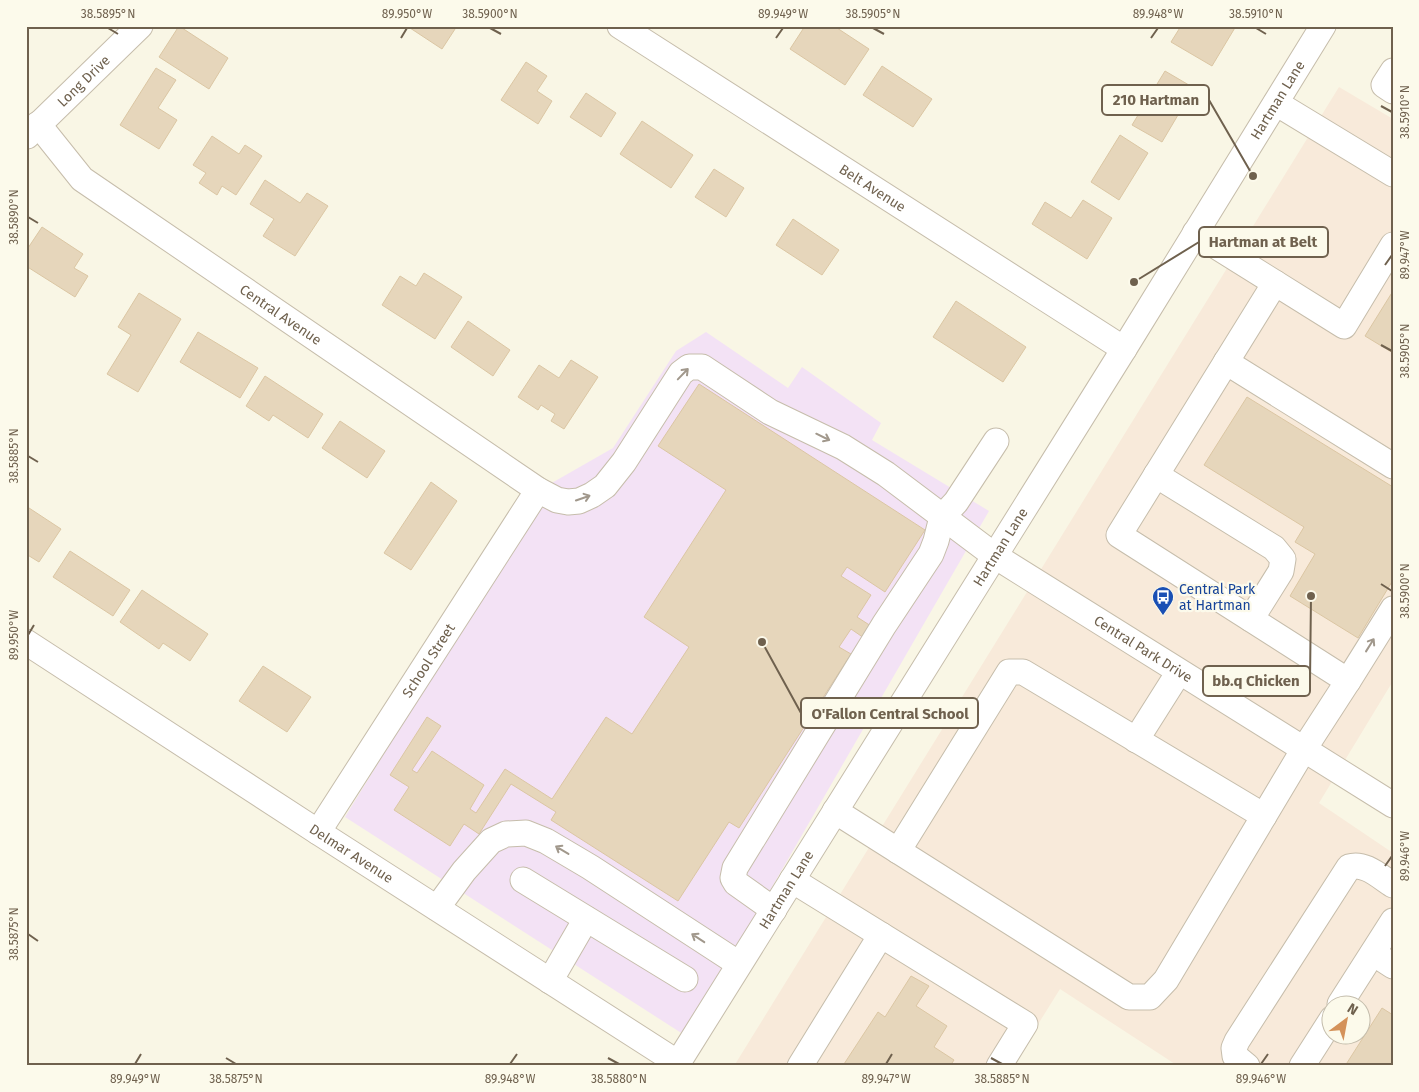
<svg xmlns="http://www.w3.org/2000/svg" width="1419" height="1092" font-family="'Fira Sans',sans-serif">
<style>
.commercial{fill:#f8eada;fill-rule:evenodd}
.education{fill:#f3e2f5}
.building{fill:#e6d6bb;stroke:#dbc6a3}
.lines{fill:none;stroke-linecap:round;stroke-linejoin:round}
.minor-casing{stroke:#c6bdab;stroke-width:27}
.minor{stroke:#fff;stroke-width:25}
.oneway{stroke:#a1988c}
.ticks{fill:none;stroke:#6f614e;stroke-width:2}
.labels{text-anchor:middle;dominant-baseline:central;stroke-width:4.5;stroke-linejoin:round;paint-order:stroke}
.street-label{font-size:14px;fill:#6f614e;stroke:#fcfaeb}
.transit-label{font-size:14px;fill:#164399;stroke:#fcfaeb;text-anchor:start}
.leader{fill:none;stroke:#6f614e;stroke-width:2}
.callout-dot{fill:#6f614e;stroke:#fcfaeb;stroke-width:2}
.callout{fill:#fcfaeb;stroke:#6f614e;stroke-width:2}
.callout-label{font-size:15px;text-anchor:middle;font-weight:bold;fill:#6f614e}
.neatline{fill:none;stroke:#6f614e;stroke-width:2}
.ticks-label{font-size:12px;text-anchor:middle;fill:#6f614e}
</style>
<rect width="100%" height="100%" fill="#f9f6e5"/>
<path class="commercial" d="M1339,87L1393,119V681L1319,803L1393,853V1066H1178L1060,989L1012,1066H734ZM1332,1004H1362V1034H1332Z"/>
<path class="education" d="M706,332L788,388L802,367L881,423L872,440L989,511L686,1036L345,817L550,484L613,448L676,351Z"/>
<path class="building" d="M179,26L228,58L209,89L159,57Z
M407,26H457L442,49Z
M805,26H834L869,49L845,85L790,49Z
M1181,26H1236L1212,66L1171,42Z
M526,62L547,76L537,91L552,101L538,124L501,100Z
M882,66L932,99L913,127L863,95Z
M156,68L176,80L158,108L177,120L159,149L120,125Z
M1165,71L1194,88L1162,142L1132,125Z
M586,93L616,113L601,137L570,117Z
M642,121L693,155L671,188L620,154Z
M1120,135L1148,153L1119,200L1091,182Z
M212,136L239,154L245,145L262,156L236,195L222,186L217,195L199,183L206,173L193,165Z
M714,169L744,188L726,217L695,197Z
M265,180L300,203L307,193L328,206L295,256L263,236L274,219L250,204Z
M1083,200L1112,218L1087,259L1032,224L1045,202L1071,218Z
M793,219L839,250L822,275L776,245Z
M42,227L83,254L74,268L88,276L75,297L26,266V251Z
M424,273L462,297L435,339L382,305L400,276L416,286Z
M1393,291V353L1365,336Z
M139,293L181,319L138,392L107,374L131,335L118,327Z
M956,301L1026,347L1003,382L933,337Z
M468,321L510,350L493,376L451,347Z
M198,332L258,368L240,398L180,362Z
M571,360L598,377L564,429L551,421L555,414L541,405L538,410L518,397L539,365L559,378Z
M265,376L323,414L308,438L273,415L269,421L246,406Z
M699,384L925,530L885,592L847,567L841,576L871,595L857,617L871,626L864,638L851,629L839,647L851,654L739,828L729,822L678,901L551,820L556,812L511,784L479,834L464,824L450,846L394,810L409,787L390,775L427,717L441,726L412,770L417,773L432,751L484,785L470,809L476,813L505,769L552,799L606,717L632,734L689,647L644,617L726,490L658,446Z
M1247,397L1393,487V580L1358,638L1290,596L1315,554L1295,542L1304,527L1204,465Z
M340,421L385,451L367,478L322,448Z
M431,482L457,501L411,570L384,553Z
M26,506L61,529L39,562L26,554Z
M70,551L130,590L113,616L53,577Z
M142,590L208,634L190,661L163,643L159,649L120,622Z
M263,666L311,697L287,732L239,701Z
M911,976L929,986L916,1006L947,1026L934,1047L954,1060L950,1066H846L844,1064L878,1012L885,1017Z
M1382,1008L1393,1015V1066H1345Z"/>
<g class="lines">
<g class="minor-casing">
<g id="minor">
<path id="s1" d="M620,26L1124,349"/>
<path d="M1393,71L1384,85L1393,91"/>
<path d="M1276,103L1393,174"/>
<path id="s2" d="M38,124L82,179L538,490L557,500L568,502L579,501L592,495L605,486L624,462L681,373L689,367H702L770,412L843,447L886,474L995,556L1393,805"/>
<path id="s3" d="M27,136L140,26"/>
<path d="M1195,233L1344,326L1393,245"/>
<path d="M1226,362L1393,466"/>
<path d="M1156,475L1274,548L1283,559L1281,571L1251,619"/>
<path id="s4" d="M26,642L318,832L678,1063"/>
<path d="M1348,681L1393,609"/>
<path d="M1136,740L1179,672"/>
<path d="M835,811L1129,997H1150L1166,980L1304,749L1348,681L1119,535L1275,283"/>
<path id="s5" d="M318,832L538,490"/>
<path d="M898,851L1009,672H1023L1264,816"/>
<path d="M523,880L685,979"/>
<path d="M792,880L1025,1024L999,1066"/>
<path d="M437,908L464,871L491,841L506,834L526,833L546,841L590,867L739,964"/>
<path d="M774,910L736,883L733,878L735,868L884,625L931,554L936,541L942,517L956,502L996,441"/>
<path d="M1373,953L1393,966"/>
<path d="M550,981L586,919"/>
<path d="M1340,1004L1393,921"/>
<path id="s6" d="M676,1066L1124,349L1323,26"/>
<path d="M800,1066L881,935"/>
<path d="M1247,1066L1235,1056L1234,1048L1237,1041L1349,867C1365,862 1380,877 1393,885"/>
<path d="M1302,1066L1332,1019"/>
</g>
</g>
<use href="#minor" class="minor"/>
</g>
<defs><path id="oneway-shaft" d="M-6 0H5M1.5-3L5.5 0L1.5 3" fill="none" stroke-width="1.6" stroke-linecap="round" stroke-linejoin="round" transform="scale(1.25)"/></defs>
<g class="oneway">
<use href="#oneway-shaft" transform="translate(683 374) rotate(-46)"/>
<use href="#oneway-shaft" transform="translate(823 437) rotate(26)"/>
<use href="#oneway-shaft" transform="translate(583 498) rotate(-19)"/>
<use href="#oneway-shaft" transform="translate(1370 645) rotate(-58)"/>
<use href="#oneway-shaft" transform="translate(562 850) rotate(-149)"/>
<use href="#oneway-shaft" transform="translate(698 938) rotate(-147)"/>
</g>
<path class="ticks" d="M108,28L118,34M490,28L501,34M873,28L884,34M1256,28L1266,34M401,38L407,28M776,38L783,28M1151,38L1158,28M1381,106L1392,112M28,217L38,223M1385,265L1392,255M1381,345L1392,351M28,456L38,462M1381,584L1392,591M28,635L34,625M1385,866L1392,856M28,934L38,941M226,1058L236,1064M608,1058L619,1064M991,1058L1002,1064M135,1064L141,1054M510,1064L517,1054M886,1064L892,1054M1261,1064L1268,1054"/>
<defs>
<g id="bus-pin" transform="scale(1.125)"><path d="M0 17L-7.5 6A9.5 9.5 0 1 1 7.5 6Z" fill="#1a4fb4" stroke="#fcfaeb"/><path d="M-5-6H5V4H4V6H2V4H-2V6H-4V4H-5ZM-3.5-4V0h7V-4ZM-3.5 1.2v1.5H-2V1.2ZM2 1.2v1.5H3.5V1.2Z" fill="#fff"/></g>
</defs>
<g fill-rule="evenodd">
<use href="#bus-pin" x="1163" y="597"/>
</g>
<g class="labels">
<g class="street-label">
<text stroke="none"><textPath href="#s3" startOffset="79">Long Drive</textPath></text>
<text stroke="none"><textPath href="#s6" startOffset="1138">Hartman Lane</textPath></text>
<text stroke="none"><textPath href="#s1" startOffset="300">Belt Avenue</textPath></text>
<text stroke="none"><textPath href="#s2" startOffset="311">Central Avenue</textPath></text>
<text stroke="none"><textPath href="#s6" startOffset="612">Hartman Lane</textPath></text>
<text stroke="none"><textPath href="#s2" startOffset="1380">Central Park Drive</textPath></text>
<text stroke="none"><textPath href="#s5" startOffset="204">School Street</textPath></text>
<text stroke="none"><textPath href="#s4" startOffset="388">Delmar Avenue</textPath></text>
<text stroke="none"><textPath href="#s6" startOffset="208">Hartman Lane</textPath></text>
</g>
<g class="transit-label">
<text x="1179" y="589">Central Park<tspan x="1179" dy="16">at Hartman</tspan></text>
</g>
</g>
<path class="leader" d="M1253 176L1209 100M1134 282L1199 242M1311 596L1310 681M762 642L801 713"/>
<g class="callout-dot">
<circle cx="1253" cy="176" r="5"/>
<circle cx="1134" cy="282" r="5"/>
<circle cx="1311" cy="596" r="5"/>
<circle cx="762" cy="642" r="5"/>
</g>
<g class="callout">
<rect x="1102" y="85" width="107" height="30" rx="5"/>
<rect x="1199" y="227" width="129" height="30" rx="5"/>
<rect x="1203" y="666" width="107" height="30" rx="5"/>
<rect x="801" y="698" width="177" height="30" rx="5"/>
</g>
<g class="callout-label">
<text x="1156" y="105">210 Hartman</text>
<text x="1263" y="247">Hartman at Belt</text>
<text x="1256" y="686">bb.q Chicken</text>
<text x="890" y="719">O'Fallon Central School</text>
</g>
<rect width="1419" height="1092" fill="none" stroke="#fcfaeb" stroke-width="55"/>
<g transform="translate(1346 1020) rotate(32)"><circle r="24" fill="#fcfaeb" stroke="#c4bdac"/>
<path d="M0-4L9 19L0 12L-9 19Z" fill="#d4925a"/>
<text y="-8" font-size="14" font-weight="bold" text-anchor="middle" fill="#6f614e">N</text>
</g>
<rect x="28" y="28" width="1364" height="1036" class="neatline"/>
<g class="ticks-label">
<text x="108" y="18">38.5895°N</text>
<text x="407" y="18">89.950°W</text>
<text x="490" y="18">38.5900°N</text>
<text x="783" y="18">89.949°W</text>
<text x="873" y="18">38.5905°N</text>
<text x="1158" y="18">89.948°W</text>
<text x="1256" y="18">38.5910°N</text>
<text transform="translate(1405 112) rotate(-90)" y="4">38.5910°N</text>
<text transform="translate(14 217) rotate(-90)" y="4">38.5890°N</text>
<text transform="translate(1405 255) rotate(-90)" y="4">89.947°W</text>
<text transform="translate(1405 351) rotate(-90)" y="4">38.5905°N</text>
<text transform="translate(14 456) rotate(-90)" y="4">38.5885°N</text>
<text transform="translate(1405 591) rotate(-90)" y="4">38.5900°N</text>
<text transform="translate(14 635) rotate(-90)" y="4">89.950°W</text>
<text transform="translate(1405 856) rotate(-90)" y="4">89.946°W</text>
<text transform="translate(14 934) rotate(-90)" y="4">38.5875°N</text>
<text x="135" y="1083">89.949°W</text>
<text x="236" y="1083">38.5875°N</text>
<text x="510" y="1083">89.948°W</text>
<text x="619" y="1083">38.5880°N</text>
<text x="886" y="1083">89.947°W</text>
<text x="1002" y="1083">38.5885°N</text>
<text x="1261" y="1083">89.946°W</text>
</g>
</svg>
